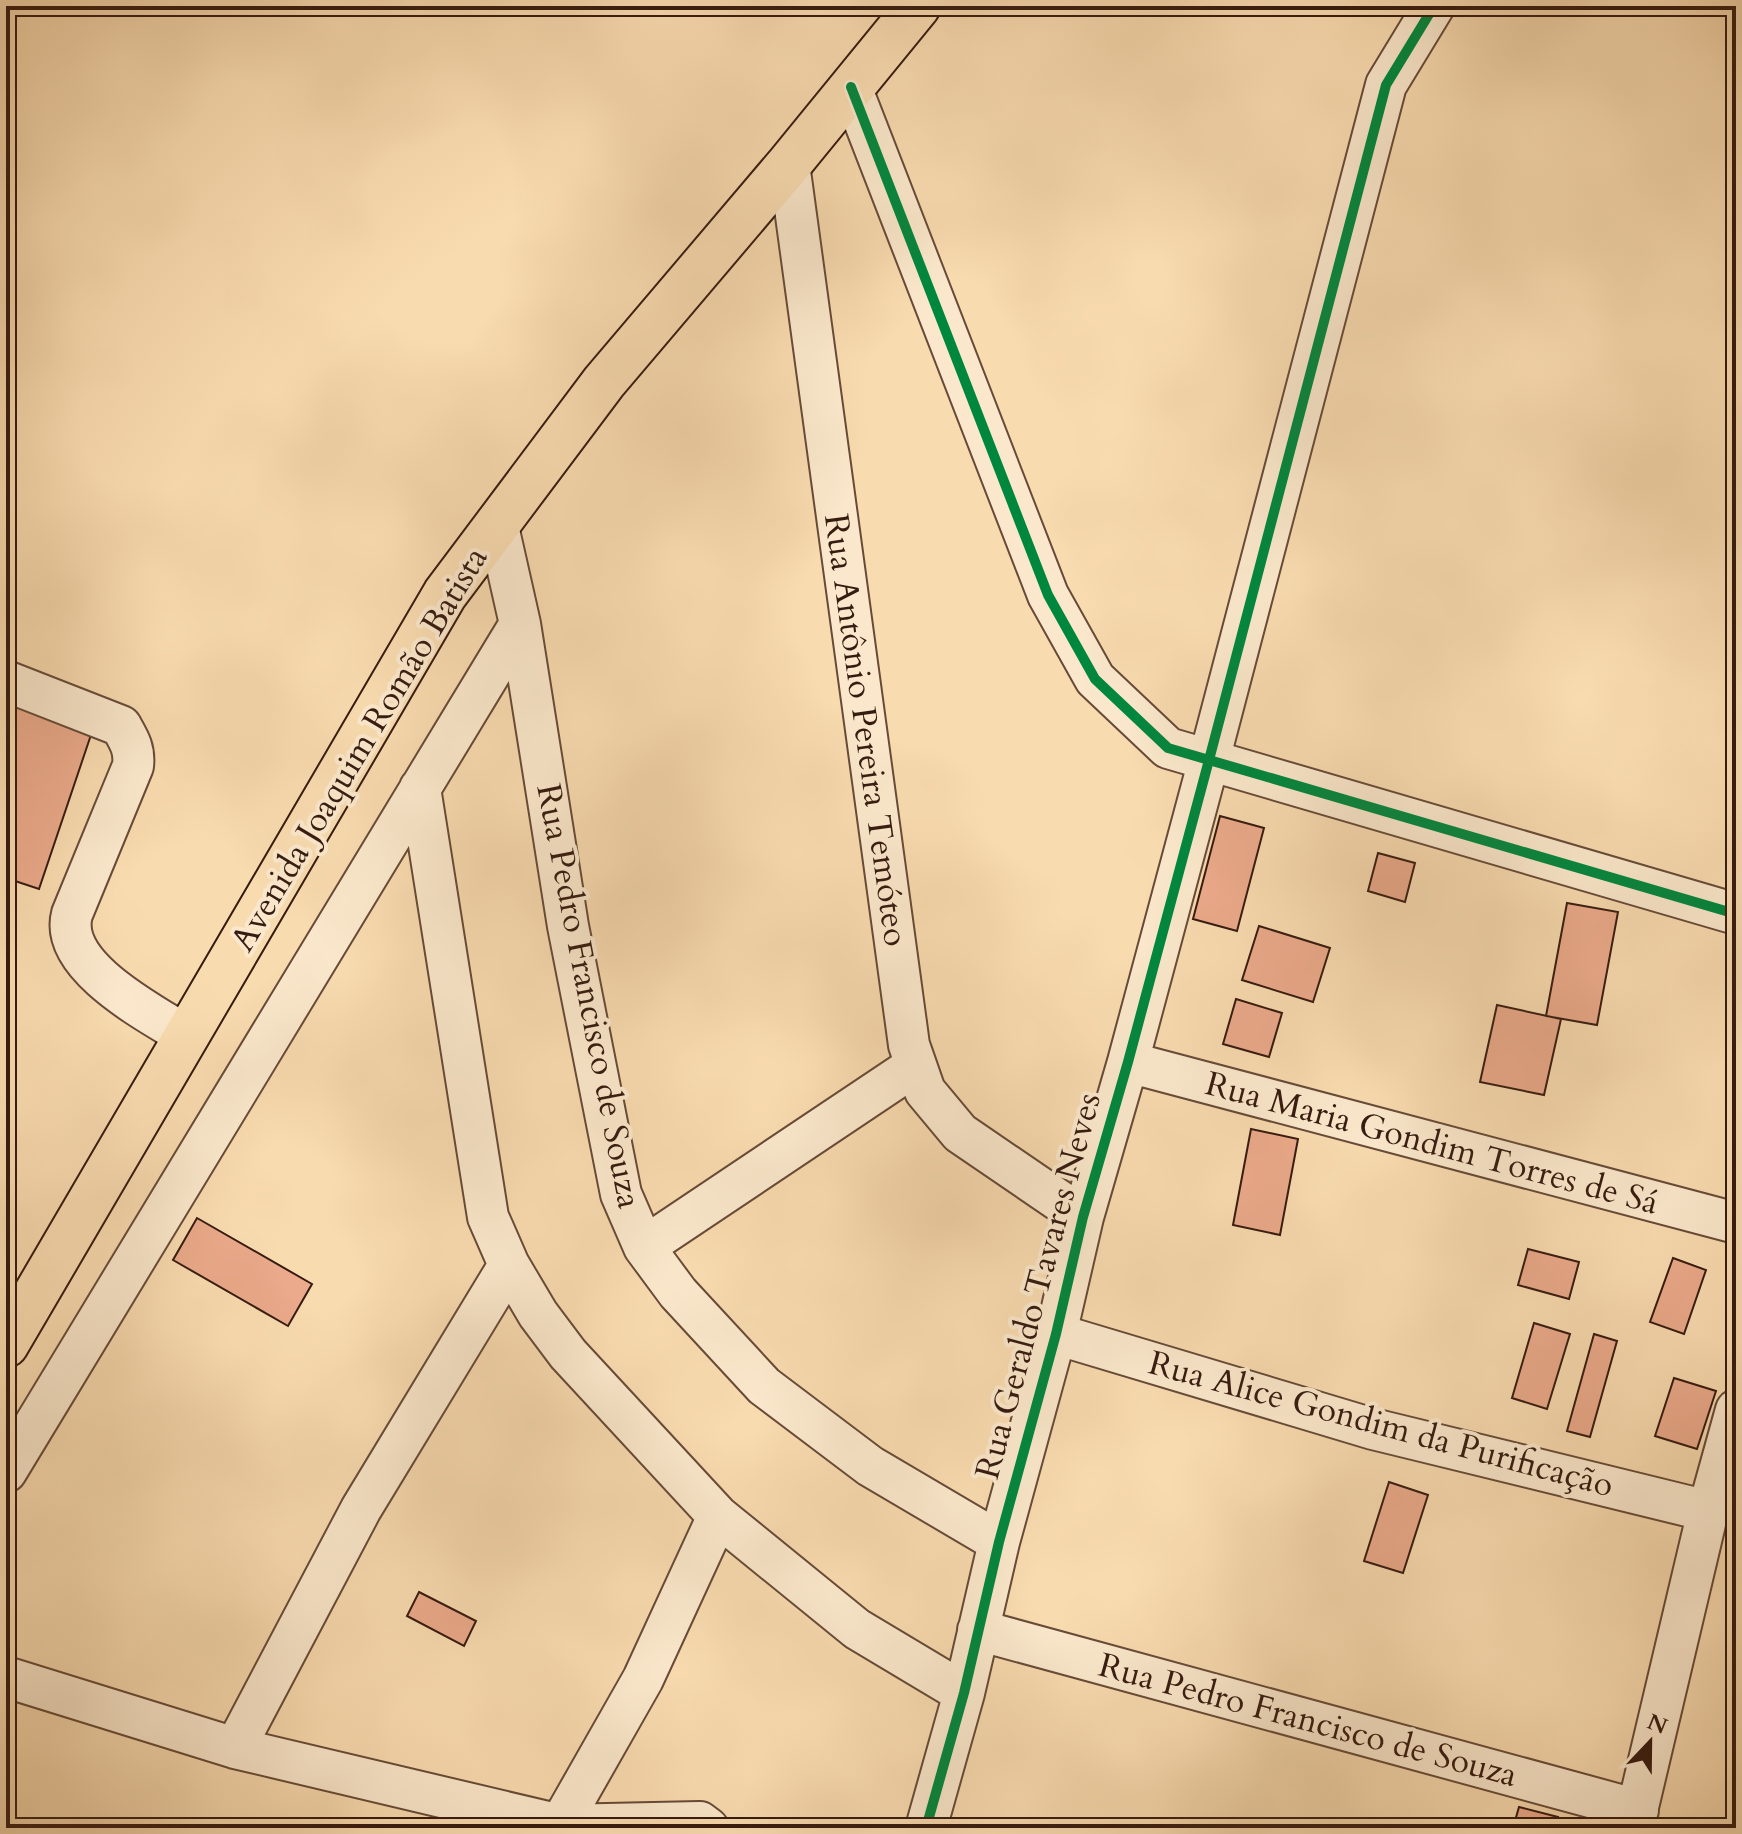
<svg xmlns="http://www.w3.org/2000/svg" width="1742" height="1834" font-family="Cardo,serif">
<style>
.building{fill:#ebaa8b;stroke:#361b10;stroke-width:2}
.lines{fill:none;stroke-linecap:round;stroke-linejoin:round}
.minor-casing{stroke:#674b38;stroke-width:44}
.highway-casing{stroke:#361b10;stroke-width:48}
.minor{stroke:#fbe8cc;stroke-width:40}
.highway{stroke:#f9dbb0;stroke-width:44}
.cycleway-casing{stroke:#fbe8cc;stroke-width:15}
.cycleway{stroke:#00873e;stroke-width:10}
.labels{text-anchor:middle;dominant-baseline:central;stroke-width:8;stroke-linejoin:round;paint-order:stroke}
.street-label{font-size:34px;fill:#361b10;stroke:#fbe8cc}
</style>
<rect width="100%" height="100%" fill="#f9dbb0"/>
<filter id="stains"><feTurbulence type="fractalNoise" baseFrequency=".0025" numOctaves="4"/><feColorMatrix values="0 0 0 0 .2 0 0 0 0 .09 0 0 0 0 .02 0 0 0 .5 -.17"/></filter>
<radialGradient id="worn" r=".72"><stop offset=".6" stop-color="#630" stop-opacity="0"/><stop offset="1" stop-color="#630" stop-opacity=".3"/></radialGradient>
<path class="building" d="M6,690L96,720L39,889L6,878Z
M1220,816L1264,828L1237,931L1193,919Z
M1378,853L1415,863L1405,902L1368,891Z
M1567,903L1618,912L1597,1025L1546,1016Z
M1259,926L1330,948L1313,1002L1242,980Z
M1236,999L1282,1013L1269,1057L1223,1044Z
M1497,1005L1561,1019L1544,1095L1480,1082Z
M1251,1129L1298,1139L1280,1235L1233,1225Z
M197,1218L312,1284L288,1326L173,1260Z
M1528,1249L1579,1262L1569,1299L1518,1285Z
M1673,1258L1706,1270L1684,1334L1650,1322Z
M1534,1323L1570,1334L1547,1409L1512,1398Z
M1594,1334L1617,1341L1590,1437L1567,1431Z
M1674,1378L1716,1391L1697,1449L1655,1436Z
M1389,1482L1428,1495L1403,1573L1364,1561Z
M419,1592L476,1621L464,1646L407,1616Z
M1519,1807L1558,1817L1555,1828H1513Z"/>
<g class="lines">
<g class="minor-casing">
<path id="minor" d="M851,87L1048,595L1095,679L1168,748L1736,914
M789,164L909,1045L925,1091L960,1133L1083,1217
M497,522L520,624L568,926L621,1194L644,1247L678,1293L764,1386L870,1466L999,1542
M6,681L121,726C129,740 135,749 133,766L72,914C58,966 150,1013 187,1036
M420,788L488,1217L509,1265L538,1314L568,1354L718,1516L857,1629L964,1693
M1128,1062L1736,1223
M644,1247L916,1065
M1056,1334L1373,1429L1708,1511
M6,1472L520,624
M978,1630L1638,1810
M6,1677L235,1748L560,1825L700,1822L708,1828
M235,1748L361,1509L509,1265
M560,1825L643,1679L718,1516
M926,1828L964,1693L999,1542L1056,1334L1083,1217L1128,1062L1209,760L1386,85L1434,6
M1633,1828L1708,1511L1736,1410"/>
</g>
<g class="highway-casing">
<path id="highway" d="M6,1345L445,594L604,382L789,164L918,6"/>
</g>
<use href="#minor" class="minor"/>
<use href="#highway" class="highway"/>
<g class="cycleway-casing">
<path id="cycleway" d="M851,87L1048,595L1095,679L1168,748L1736,914
M926,1828L964,1693L999,1542L1056,1334L1083,1217L1128,1062L1209,760L1386,85L1434,6"/>
</g>
<use href="#cycleway" class="cycleway"/>
</g>
<g class="labels">
<g class="street-label">
<text transform="translate(866 730) rotate(82)">Rua Antônio Pereira Temóteo</text>
<text transform="translate(359 749) rotate(-59)">Avenida Joaquim Romão Batista</text>
<text transform="translate(589 996) rotate(79)">Rua Pedro Francisco de Souza</text>
<text transform="translate(1432 1143) rotate(15)">Rua Maria Gondim Torres de Sá</text>
<text transform="translate(1038 1286) rotate(-75)">Rua Geraldo Tavares Neves</text>
<text transform="translate(1381 1424) rotate(15)">Rua Alice Gondim da Purificação</text>
<text transform="translate(1308 1720) rotate(15)">Rua Pedro Francisco de Souza</text>
</g>
</g>
<rect width="1742" height="1834" fill="none" stroke="#f9dbb0" stroke-width="32"/>
<rect x="8" y="8" width="1726" height="1818" fill="none" stroke="#361b10" stroke-width="4"/>
<rect x="16" y="16" width="1710" height="1802" fill="none" stroke="#361b10" stroke-width="2"/>
<g transform="translate(1650 1742) rotate(22)" stroke="#fbe8cc" stroke-width="6" paint-order="stroke">
<path d="M0-6L14 30L0 20L-14 30Z" fill="#361b10"/>
<text y="-12" font-size="22" font-weight="bold" text-anchor="middle" fill="#361b10">N</text>
</g>
<rect width="100%" height="100%" filter="url(#stains)"/>
<rect width="100%" height="100%" fill="url(#worn)"/>
</svg>
